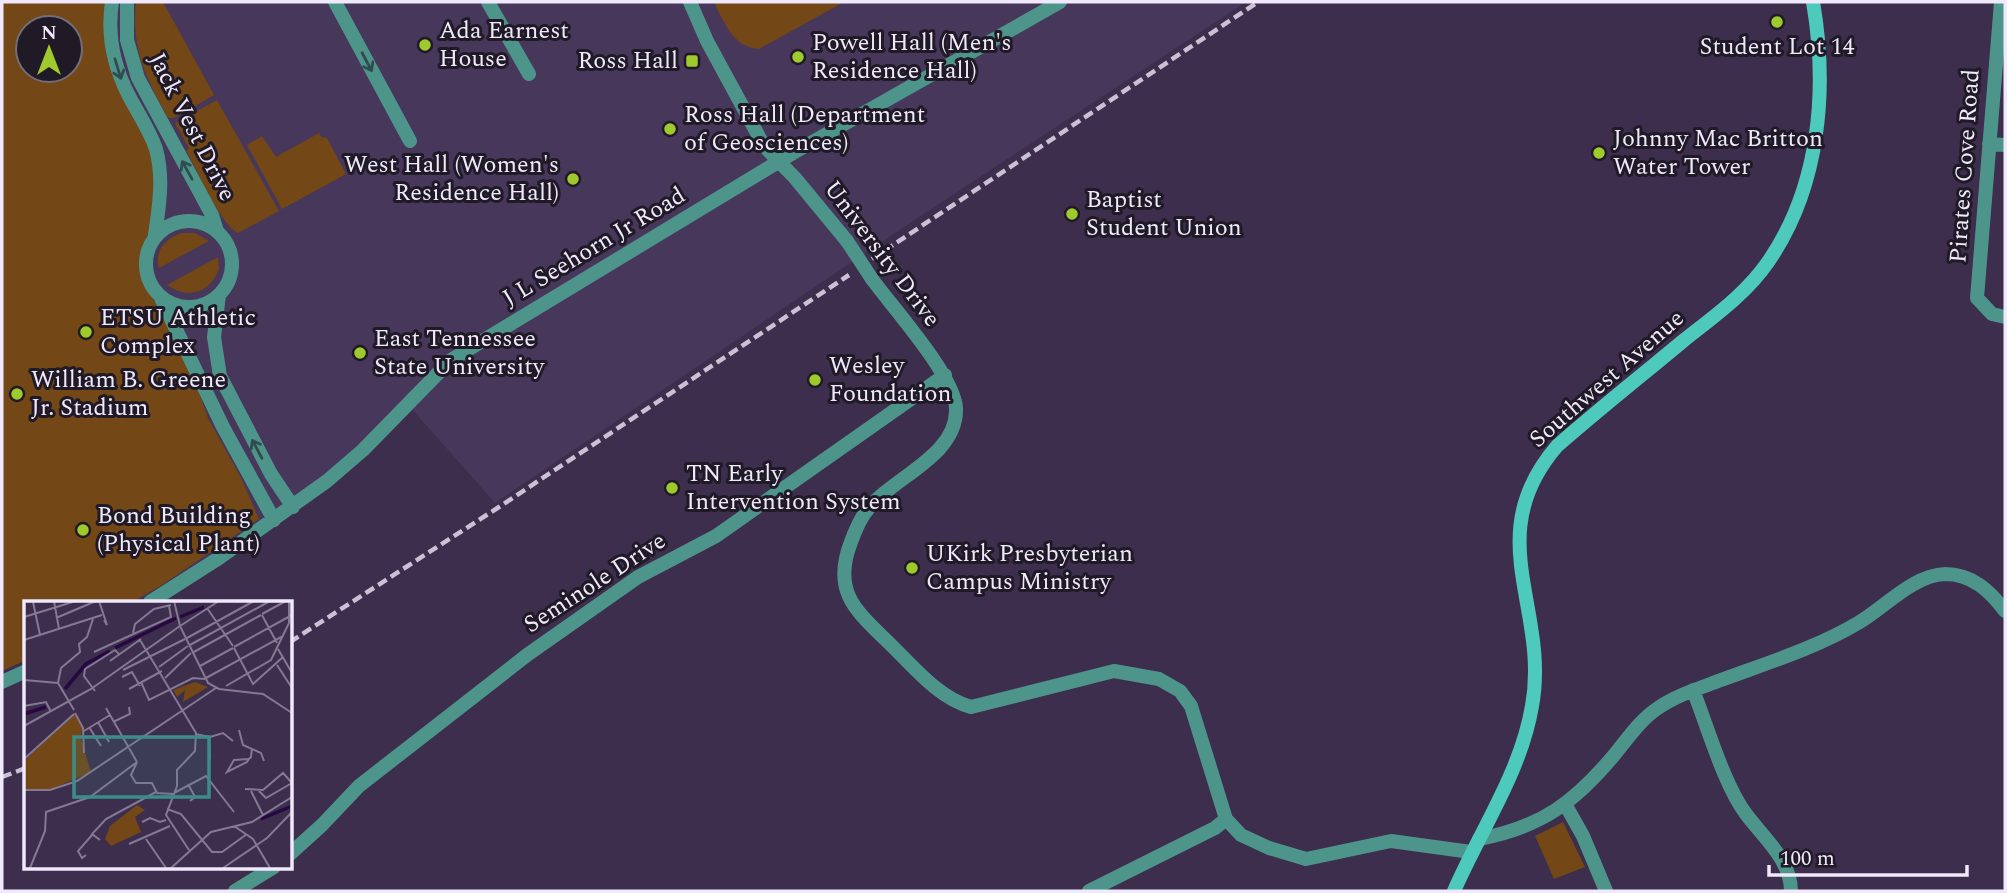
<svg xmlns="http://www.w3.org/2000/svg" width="2007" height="893" font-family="Spectral,serif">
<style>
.built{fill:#47375b;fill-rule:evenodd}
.green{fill:#734716;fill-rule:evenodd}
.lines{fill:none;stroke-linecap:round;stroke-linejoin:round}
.street{stroke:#4d958b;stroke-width:14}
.secondary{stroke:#4ecabc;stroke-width:14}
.rail{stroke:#cac1d6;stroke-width:4.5;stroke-dasharray:10 5;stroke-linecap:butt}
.street-bridge{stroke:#4d958b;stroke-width:14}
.oneway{stroke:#324b4f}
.poi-dot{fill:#9fca2e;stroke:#201a27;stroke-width:2.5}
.labels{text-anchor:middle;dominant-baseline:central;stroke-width:6;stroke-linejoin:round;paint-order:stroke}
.poi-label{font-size:24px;fill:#f0e9fb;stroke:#201a27;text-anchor:start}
.street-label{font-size:24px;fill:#f0e9fb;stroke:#201a27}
.inset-river{fill:none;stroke:#270840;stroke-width:3.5}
.inset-road{fill:none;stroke:#847992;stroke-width:2}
.view{fill:#3c8d8a;fill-opacity:0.15;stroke:#3c8d8a;stroke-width:3.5}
.inset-edge{fill:none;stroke:#f0e9fb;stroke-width:3.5}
</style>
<rect width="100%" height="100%" fill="#3c2e4c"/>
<path class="built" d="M2,2H1246L895,233L495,503L403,399L327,481L136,602H26V659L2,672ZM28,28H70V70H28Z"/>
<path class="green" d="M2,2H108L105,27L151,151L157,187L152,225L140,262L142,278L190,367L208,418L240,476L259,519L162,585L132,602H26V660L2,671ZM28,28H70V70H28Z
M136,2H163L214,95L174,118H168C146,78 131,49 136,2Z
M715,2H844L759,49C734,47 727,27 716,7Z
M217,100L279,211L238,233C220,224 197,170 186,151L189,148L175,123Z
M319,133L321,137L327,138L346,174L282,209L247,145L262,136L276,157Z
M181,233H195L209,241L159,268C154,251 165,239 181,233Z
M218,257L219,269C210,293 188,300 167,285Z
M1563,822L1585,867L1554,879L1535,836Z"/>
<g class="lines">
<path class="street" d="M112,2C107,34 114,67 129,96C138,113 150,131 156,149C164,179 159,206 155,235
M127,2V40L138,78L212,215L217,231
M335,2L410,141
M488,2L529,74
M690,2L707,41L764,146L795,178L847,241
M2001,2L1977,298L1992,314L2005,317
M1989,144L2005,145
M146 264a43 43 0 1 1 86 0a43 43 0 1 1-86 0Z
M872,279C893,308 954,375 956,408C958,456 893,477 868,509C860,518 855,531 851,542C832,591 855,610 888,642C913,666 938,698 971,707L1114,671L1159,679L1180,691L1191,706L1226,819L1241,835L1269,848L1306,859L1391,841L1471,852
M219,295L214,337L220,376L271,474L293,507
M160,296L223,427L274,520
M150,602L219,558L327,481L363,450L451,360L793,153L1060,2
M2,682L26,671
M1693,690C1707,725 1724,785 1746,814C1763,837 1791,860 1791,891
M1565,804L1583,836L1606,891
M1479,839C1542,827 1575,802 1615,754C1628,738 1640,720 1658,708C1677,695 1700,688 1721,680C1767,663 1816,648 1858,623C1884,608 1913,575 1945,574C1972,574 1990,591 2005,611
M290,854L322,825L359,786L527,655L638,577L716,536L945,375
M235,891L274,867
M1089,891L1215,828L1226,819"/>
<path class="secondary" d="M1454,891C1480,831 1521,772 1532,706C1550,608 1479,537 1557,446C1598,410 1641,376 1683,341C1713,317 1746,294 1768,262C1820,187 1828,89 1813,2"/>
<path class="rail" d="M872,259L1258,2
M290,642L499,507L849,275
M2,777L26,768"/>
<path class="street-bridge" d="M847,241L872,279"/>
</g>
<defs><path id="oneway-shaft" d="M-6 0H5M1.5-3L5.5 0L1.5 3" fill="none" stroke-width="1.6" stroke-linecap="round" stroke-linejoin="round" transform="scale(1.75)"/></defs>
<g class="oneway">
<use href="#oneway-shaft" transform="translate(367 62) rotate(62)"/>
<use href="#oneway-shaft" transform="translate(118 69) rotate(73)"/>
<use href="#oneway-shaft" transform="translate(187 170) rotate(-119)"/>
<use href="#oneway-shaft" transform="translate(257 449) rotate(-118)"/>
</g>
<g class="poi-dot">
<circle cx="1777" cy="22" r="7"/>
<circle cx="425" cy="45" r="7"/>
<circle cx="798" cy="57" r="7"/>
<rect x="685" y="54" width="14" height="14" rx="3.5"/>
<circle cx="670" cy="129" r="7"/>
<circle cx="1599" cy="153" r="7"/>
<circle cx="573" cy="179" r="7"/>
<circle cx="1072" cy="214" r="7"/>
<circle cx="86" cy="332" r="7"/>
<circle cx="360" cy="353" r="7"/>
<circle cx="815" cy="380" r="7"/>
<circle cx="17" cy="394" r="7"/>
<circle cx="672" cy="488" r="7"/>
<circle cx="83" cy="530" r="7"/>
<circle cx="912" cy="568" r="7"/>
</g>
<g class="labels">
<g class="poi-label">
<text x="439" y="31">Ada Earnest<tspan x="439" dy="28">House</tspan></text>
<text x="812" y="43">Powell Hall (Men's<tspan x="812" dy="28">Residence Hall)</tspan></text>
<text x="1777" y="47" text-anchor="middle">Student Lot 14</text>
<text x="678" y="61" text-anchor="end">Ross Hall</text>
<text x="684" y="115">Ross Hall (Department<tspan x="684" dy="28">of Geosciences)</tspan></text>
<text x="1613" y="139">Johnny Mac Britton<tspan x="1613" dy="28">Water Tower</tspan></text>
<text x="559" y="165" text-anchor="end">West Hall (Women's<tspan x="559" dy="28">Residence Hall)</tspan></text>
<text x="1086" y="200">Baptist<tspan x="1086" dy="28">Student Union</tspan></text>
<text x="100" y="318">ETSU Athletic<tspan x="100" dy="28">Complex</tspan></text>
<text x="374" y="339">East Tennessee<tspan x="374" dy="28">State University</tspan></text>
<text x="829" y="366">Wesley<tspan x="829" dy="28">Foundation</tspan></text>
<text x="31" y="380">William B. Greene<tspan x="31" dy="28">Jr. Stadium</tspan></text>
<text x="686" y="474">TN Early<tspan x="686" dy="28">Intervention System</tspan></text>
<text x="97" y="516">Bond Building<tspan x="97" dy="28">(Physical Plant)</tspan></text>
<text x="926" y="554">UKirk Presbyterian<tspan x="926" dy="28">Campus Ministry</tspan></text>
</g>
<g class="street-label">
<text transform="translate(192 127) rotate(63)">Jack Vest Drive</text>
<text transform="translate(1965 166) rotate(-86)">Pirates Cove Road</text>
<text transform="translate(594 247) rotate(-31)">J L Seehorn Jr Road</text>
<text transform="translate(882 254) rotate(53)">University Drive</text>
<text transform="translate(1607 379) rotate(-41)">Southwest Avenue</text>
<text transform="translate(595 583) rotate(-33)">Seminole Drive</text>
</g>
</g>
<g transform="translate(24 601)">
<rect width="268" height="268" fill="#3c2e4c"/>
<path d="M171,81L184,86L159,101L161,89L153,96L149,89ZM50,113L58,126L57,138L67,171L28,188H0V160ZM113,204L121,209L111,216L117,231L87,245L81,238L86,225Z" fill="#734716"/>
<path class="inset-river" d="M156,16L180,6M91,47L152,17M41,88L62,63L86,50M0,113L22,106M237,218L268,205"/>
<path class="inset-road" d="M30,0L35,28M75,0L83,24L80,19M150,0L156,25L195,0M9,1L16,34M183,7L209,45M238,13L262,0M238,14L253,42M0,16L52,0M32,17L72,0M109,32L111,23L130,8L147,4M163,37L230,0M0,39L78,14M116,39L172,132L171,150L153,169V185L142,214L165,249M166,44L246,0M210,46L268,14M210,47L229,83L259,56M254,48L268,72M70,51L147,16L145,5M168,52L237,14M86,60L117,38M253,64L268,87M176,65L209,47M135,66L164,45M99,69L161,38M98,76L108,71L116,85M141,77L167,52M182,77L259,35M0,79L34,82M117,81L125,99L169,77L181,78M34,82L37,67L56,51L55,43L63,36L69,18M34,82L50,109M202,85L247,59L265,22V0M105,88L138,70M71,90L60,75L61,68L91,49L96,54M0,105L22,101L27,111M82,107L113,161M51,112L59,127L60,152M74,121L85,141M89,121L106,113L105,106M0,125L67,88L156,25L184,82L195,88L239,93L268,112M65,126L77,145M215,129L219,144L237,152L240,160M60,130L86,114M171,133L186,136L199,132L209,140M185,136L186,158M0,158L50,113M225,158L210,159L203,171L223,161L225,158L227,156V155L228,148M113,161L107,174L112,182H128L133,192L149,193M164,183L171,196L166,200M221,188L239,189L259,172L268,182M0,189H26L53,180L192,87M227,190L239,214M235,190L242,197L268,182M150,192L182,175L210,211M143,208L157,213L188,251H198L223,233M118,221L126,217L136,221L142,219M210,225L229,238L246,267M122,238L142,267M76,239L68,233L82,218L132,191M105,243L146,225M62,254L58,257L54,250L68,234M6,267L21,230L22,211L66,196L113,161M147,267L187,231L228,221L268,196M199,267L243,237L268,211"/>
<path class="view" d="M50,136H185V196H50Z"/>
<rect width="268" height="268" class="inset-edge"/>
</g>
<rect width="2007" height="893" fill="none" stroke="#f0e9fb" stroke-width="7"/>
<g transform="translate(49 49)"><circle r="33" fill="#201a27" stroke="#736d7c" stroke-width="2"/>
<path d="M0-5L12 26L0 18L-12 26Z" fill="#9fca2e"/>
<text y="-10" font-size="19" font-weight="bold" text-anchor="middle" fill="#f0e9fb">N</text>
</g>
<path d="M1769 865v10h198v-10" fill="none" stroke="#f0e9fb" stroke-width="3.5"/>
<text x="1780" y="865" font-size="21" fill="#f0e9fb" stroke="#201a27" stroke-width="5" paint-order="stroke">100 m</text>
</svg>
